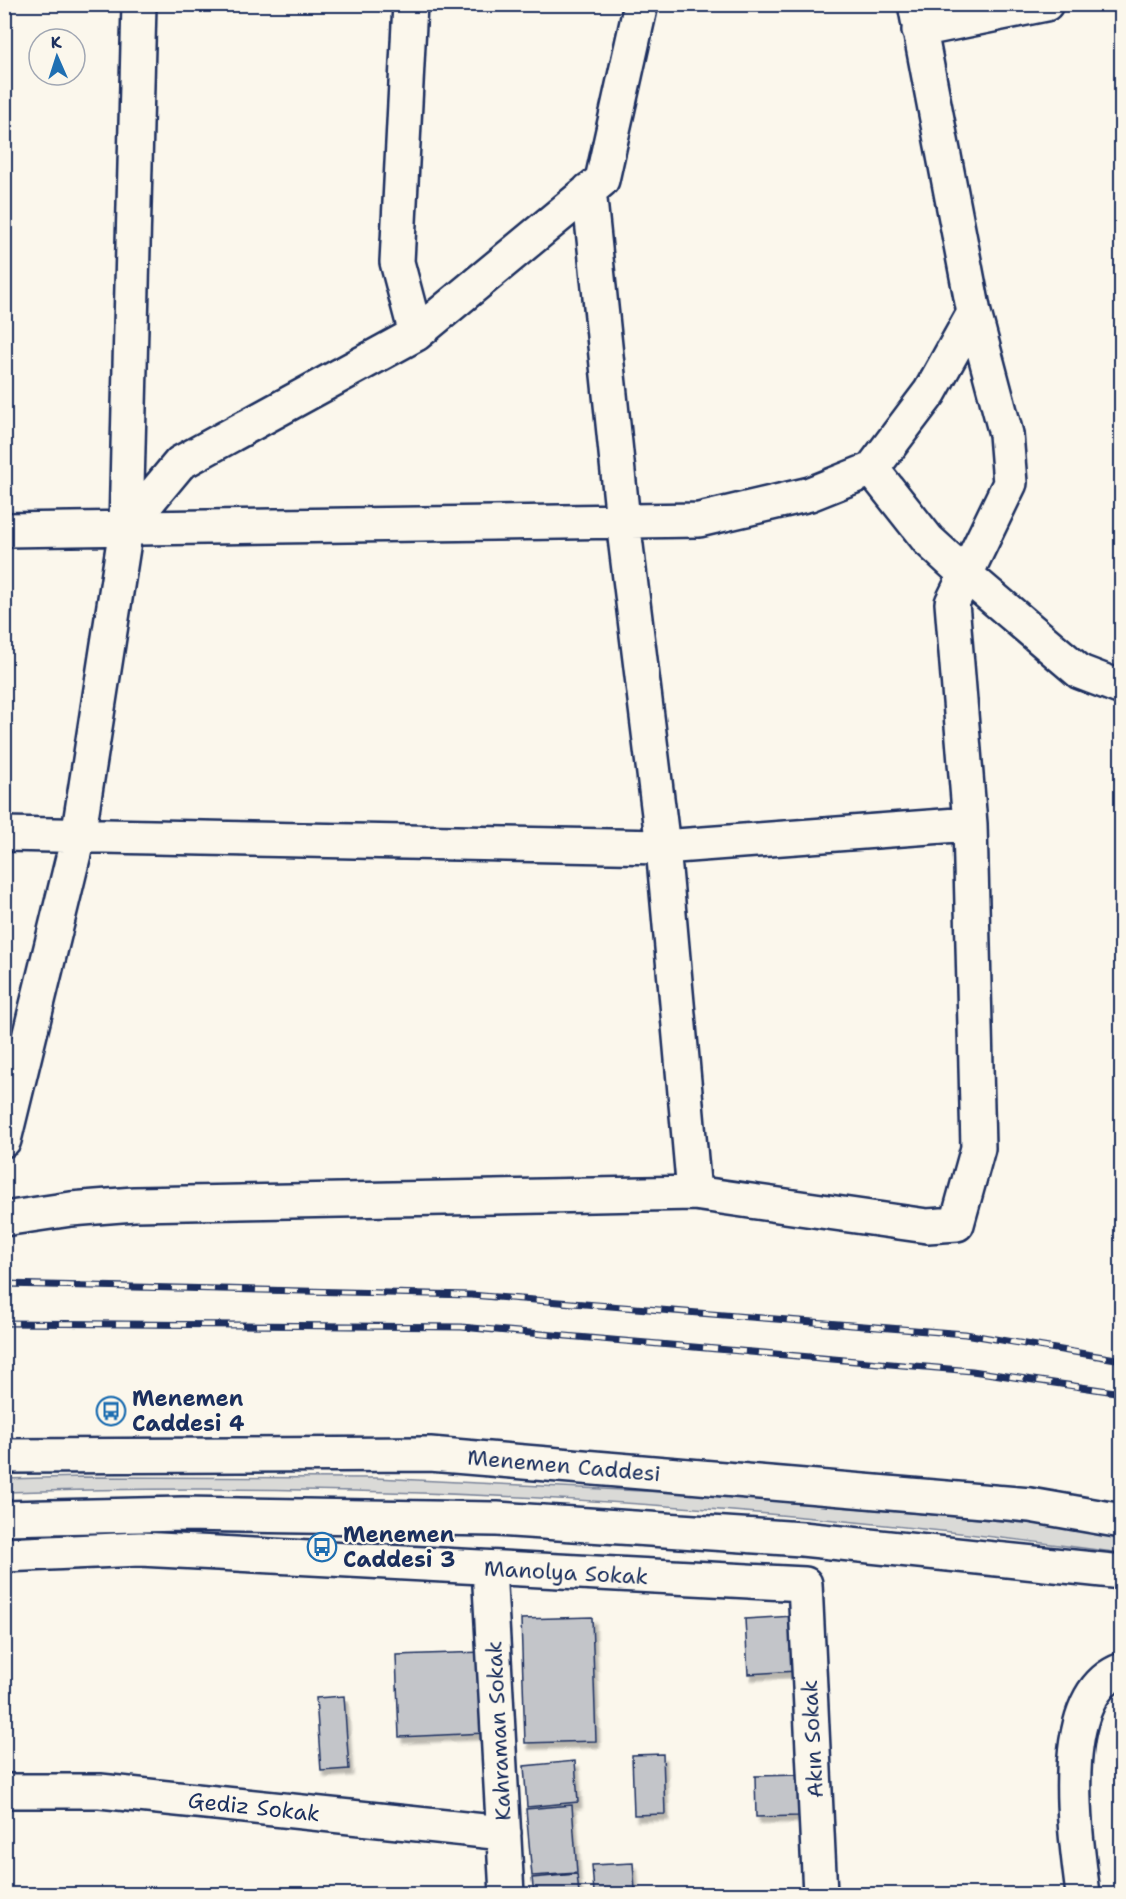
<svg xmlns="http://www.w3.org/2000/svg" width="1126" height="1899" font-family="'Shantell Sans',sans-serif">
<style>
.green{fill:#dadad7;stroke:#7a849a;stroke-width:1.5}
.building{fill:#c3c5c9;stroke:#1b2f5e;stroke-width:1.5;filter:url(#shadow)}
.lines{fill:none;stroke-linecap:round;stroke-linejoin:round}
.minor-casing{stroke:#1b2f5e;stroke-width:38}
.highway-casing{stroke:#1b2f5e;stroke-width:38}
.minor{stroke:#fbf7ec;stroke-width:33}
.highway{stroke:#fbf7ec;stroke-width:33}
.rail-casing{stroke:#1b2f5e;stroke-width:7}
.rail{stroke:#fbf7ec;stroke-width:4.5;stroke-dasharray:14;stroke-linecap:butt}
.labels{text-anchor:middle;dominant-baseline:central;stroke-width:4.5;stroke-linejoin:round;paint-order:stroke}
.poi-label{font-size:22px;font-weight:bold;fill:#1b2f5e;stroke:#fbf7ec;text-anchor:start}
.street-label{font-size:22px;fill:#1b2f5e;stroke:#fbf7ec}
</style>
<defs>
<filter id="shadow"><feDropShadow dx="3.5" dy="6" stdDeviation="1.5" flood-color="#0004"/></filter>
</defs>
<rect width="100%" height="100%" fill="#fbf7ec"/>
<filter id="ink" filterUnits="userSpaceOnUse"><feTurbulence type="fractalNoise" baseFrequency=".0167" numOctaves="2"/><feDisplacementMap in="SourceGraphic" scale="12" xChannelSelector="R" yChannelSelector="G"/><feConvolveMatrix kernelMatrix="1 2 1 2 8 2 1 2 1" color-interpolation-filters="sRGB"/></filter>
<g filter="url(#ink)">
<path class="green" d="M83,1477L376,1478L682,1493L1037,1524L1121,1536V1553C755,1504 374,1480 5,1492L4,1479Z"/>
<path class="building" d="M794,1616L797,1671L748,1674L745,1619Z
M592,1617L596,1741L525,1743L521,1619Z
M483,1652L486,1733L399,1737L396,1655Z
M344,1696L349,1769L321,1771L316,1698Z
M663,1754L665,1814L634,1815L632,1755Z
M575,1761L578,1802L527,1807L524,1766Z
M798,1775L799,1816L756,1817L755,1776Z
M572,1805L577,1873L532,1876L526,1809Z
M633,1863L635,1890L594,1893L592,1865Z
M577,1874L579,1894H534L532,1878Z"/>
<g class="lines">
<g class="minor-casing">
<path id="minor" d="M410,4L397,262L416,334
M919,30L1046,4
M589,190L623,521L663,847L694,1193
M872,469L928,540L965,574L1080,672L1122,688
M126,528L139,4
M4,530L699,520L810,494L872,469L930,392L974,313L915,4
M4,834L663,847L970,824
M4,1140L78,837L126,528L180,463L416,334L602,180L641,4
M4,1219L71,1209L134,1204L694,1193L927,1226L957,1224L978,1148L970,824L952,603L1010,483L1006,434L974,313
M4,1555L140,1549L805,1584L820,1894
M489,1568L507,1894
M4,1791H100L504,1833
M1083,1894C1076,1837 1053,1695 1122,1670"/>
</g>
<g class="highway-casing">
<path id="highway" d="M4,1456L430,1454L1030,1505L1122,1521
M4,1518L183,1514L497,1519L802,1539L1122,1572"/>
</g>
<use href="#minor" class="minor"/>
<use href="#highway" class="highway"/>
<g class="rail-casing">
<path id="rail" d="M4,1284L471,1295L965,1334L1122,1360
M4,1323L461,1327L972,1371L1122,1393"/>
</g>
<use href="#rail" class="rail"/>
</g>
</g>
<defs>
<g id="bus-ring" transform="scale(1.5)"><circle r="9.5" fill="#fbf7ec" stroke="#1f6fb2" stroke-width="1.5"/><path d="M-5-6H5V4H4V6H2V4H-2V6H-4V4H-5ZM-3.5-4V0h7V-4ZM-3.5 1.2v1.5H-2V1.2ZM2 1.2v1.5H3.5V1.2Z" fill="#1f6fb2"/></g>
</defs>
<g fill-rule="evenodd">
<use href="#bus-ring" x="111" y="1411"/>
<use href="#bus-ring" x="322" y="1547"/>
</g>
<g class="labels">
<g class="poi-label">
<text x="132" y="1398">Menemen<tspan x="132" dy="25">Caddesi 4</tspan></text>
<text x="343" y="1534">Menemen<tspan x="343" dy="25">Caddesi 3</tspan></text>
</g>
<g class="street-label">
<text transform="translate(564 1465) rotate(5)">Menemen Caddesi</text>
<text transform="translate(566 1572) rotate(3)">Manolya Sokak</text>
<text transform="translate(498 1731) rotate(-93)">Kahraman Sokak</text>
<text transform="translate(812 1739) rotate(-93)">Akın Sokak</text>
<text transform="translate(254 1807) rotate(6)">Gediz Sokak</text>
</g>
</g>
<rect width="1126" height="1899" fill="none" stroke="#fbf7ec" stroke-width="24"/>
<rect x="12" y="12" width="1102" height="1875" fill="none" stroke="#1b2f5e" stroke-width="2" filter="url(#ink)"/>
<g transform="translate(57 57) rotate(357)"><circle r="28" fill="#fbf7ec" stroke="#a1a7b3" stroke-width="1.5"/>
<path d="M0-4.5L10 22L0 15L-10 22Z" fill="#1f6fb2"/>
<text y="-9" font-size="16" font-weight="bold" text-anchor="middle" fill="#1b2f5e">K</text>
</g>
</svg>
